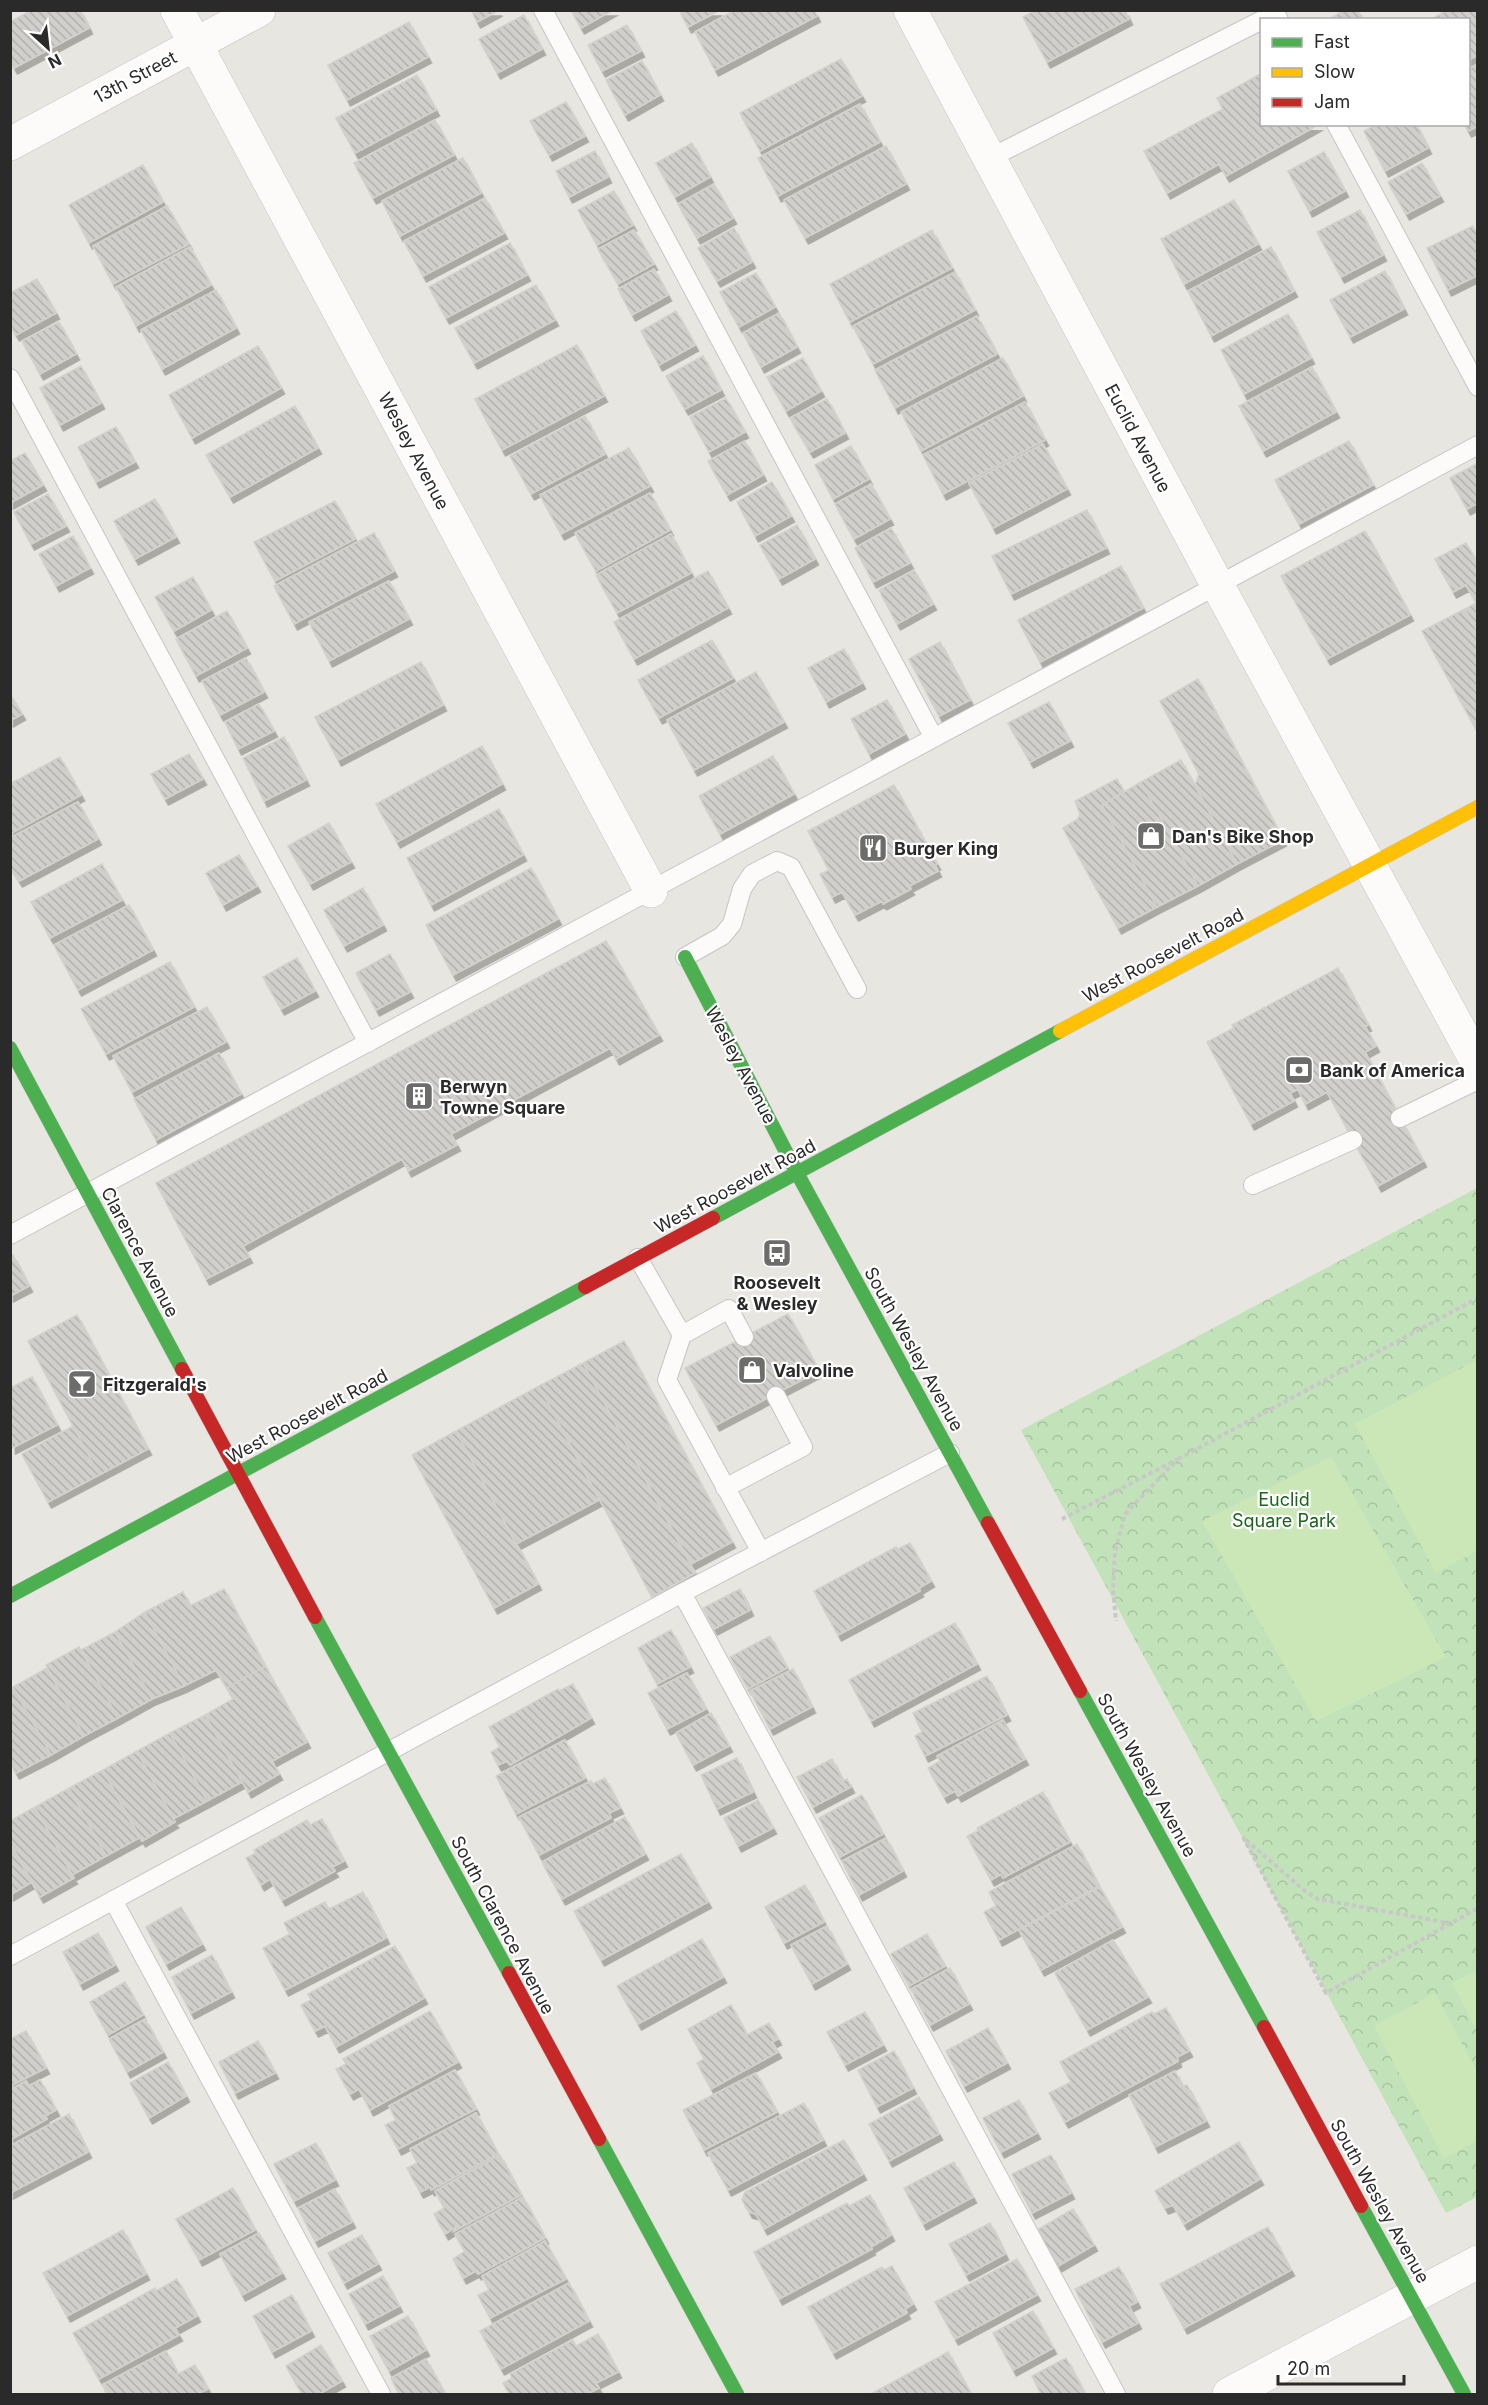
<svg xmlns="http://www.w3.org/2000/svg" width="1488" height="2405" font-family="Inter,sans-serif">
<style>
.forest{fill:url(#forest-crowns)}
.pitch{fill:#cbe7b7}
.building{fill:url(#building-back-hatch);stroke:#d3d1cc;stroke-width:1.5;filter:url(#shadow)}
.lines{fill:none;stroke-linecap:round;stroke-linejoin:round}
.lane-casing{stroke:#c6c5c5;stroke-width:20}
.street-casing{stroke:#c6c5c5;stroke-width:34}
.fast-casing{stroke:#c6c5c5;stroke-width:15}
.slow-casing{stroke:#c6c5c5;stroke-width:15}
.jam-casing{stroke:#c6c5c5;stroke-width:15}
.path{stroke:#c8c8c7;stroke-width:4;stroke-dasharray:4.5 3;stroke-linecap:butt}
.lane{stroke:#fcfbfa;stroke-width:18}
.street{stroke:#fcfbfa;stroke-width:33}
.fast{stroke:#4caf50;stroke-width:14}
.slow{stroke:#ffc107;stroke-width:14}
.jam{stroke:#c62828;stroke-width:14}
.labels{text-anchor:middle;dominant-baseline:central;stroke-width:4.5;stroke-linejoin:round;paint-order:stroke}
.street-label{font-size:18px;fill:#2a2a2a;stroke:#fff}
.poi-label{font-size:18px;font-weight:bold;fill:#2a2a2a;stroke:#fff;text-anchor:start}
.park-label{font-size:18px;fill:#1c641d;stroke:#fff}
</style>
<defs>
<pattern id="forest-crowns" width="20" height="18" patternUnits="userSpaceOnUse" patternTransform="scale(1.5)"><rect width="20" height="18" fill="#c2e3ba"/><path d="M2 6a3 3 0 1 1 6 0M12 15a3 3 0 1 1 6 0" fill="none" stroke="#a7c3a0"/></pattern>
<pattern id="building-back-hatch" width="6" height="6" patternUnits="userSpaceOnUse" patternTransform="scale(1.5)"><rect width="6" height="6" fill="#d1cfcb"/><path d="M-1 5l2 2M0 0l6 6M5-1l2 2" fill="none" stroke="#b4b2ae"/></pattern>
<filter id="shadow"><feDropShadow dx="3.5" dy="6" stdDeviation="0" flood-color="#0004"/></filter>
</defs>
<rect width="100%" height="100%" fill="#e8e6e0"/>
<path class="forest" d="M1477,1188V2197L1446,2213L1021,1430Z"/>
<path class="pitch" d="M1477,1360V1551L1436,1573L1355,1424Z
M1331,1457L1446,1657L1316,1721L1202,1521Z
M1477,1970V2031L1452,1983Z
M1435,1993L1477,2072V2141L1444,2158L1374,2026Z"/>
<path class="building" d="M32,10H80L89,28L14,68L10,61V22Z
M471,10H499L477,22Z
M571,10H613L581,28Z
M679,10H720L688,27Z
M735,10H814L817,16L715,70L695,32Z
M1036,10H1125L1129,19L1047,62L1023,17Z
M1344,10H1358L1363,20H1328Z
M1447,10H1478V55L1468,60V20H1430Z
M524,15L542,49L497,73L479,39Z
M409,22L428,57L347,100L328,65Z
M627,25L641,51L602,71L588,45Z
M841,59L862,96L760,151L740,113Z
M642,61L660,95L625,115L606,80Z
M1478,64V126L1468,131L1464,124H1468V69Z
M1262,73V124L1318,125L1226,176L1219,164L1167,193L1144,151L1223,109L1217,98Z
M417,75L436,110L355,153L336,118Z
M566,102L585,136L549,155L530,121Z
M860,104L880,142L778,196L758,158Z
M435,120L454,155L373,198L354,163Z
M1377,124H1416L1428,148L1385,171L1364,131Z
M692,143L710,177L675,197L656,163Z
M886,146L906,184L805,238L784,200Z
M595,151L608,177L569,197L556,171Z
M1324,152L1345,191L1309,211L1288,171Z
M463,158L481,193L400,236L382,201Z
M1422,163L1440,196L1406,214L1388,182Z
M143,165L163,202L89,243L69,205Z
M714,184L733,218L697,238L678,204Z
M614,191L633,225L597,245L578,210Z
M485,198L504,233L423,276L404,241Z
M1234,200L1258,244L1184,284L1161,239Z
M167,206L189,244L113,284L93,246Z
M1360,210L1383,255L1341,277L1317,232Z
M1473,226L1478,235V275L1448,290L1427,248Z
M734,228L752,262L717,281L698,248Z
M634,230L654,264L618,284L598,249Z
M932,230L952,268L850,322L830,284Z
M510,243L527,275L446,318L429,287Z
M190,247L211,285L136,326L116,287Z
M1271,247L1294,291L1211,336L1188,291Z
M654,269L668,295L632,315L618,289Z
M1385,271L1404,309L1350,337L1330,300Z
M955,272L975,310L873,364L853,326Z
M756,273L775,307L739,327L720,292Z
M37,279L56,313L16,335L10,325V293Z
M536,285L555,320L474,363L455,328Z
M216,290L236,328L162,369L141,330Z
M676,311L695,345L659,365L641,331Z
M779,313L797,347L761,367L743,333Z
M1288,314L1311,358L1244,394L1221,350Z
M977,316L997,354L895,408L875,370Z
M59,322L76,354L40,374L22,341Z
M577,345L604,396L502,450L475,399Z
M258,346L281,388L192,438L169,395Z
M703,356L721,390L685,409L666,376Z
M803,358L821,391L786,411L767,377Z
M1003,358L1023,396L921,451L901,412Z
M81,366L101,403L60,425L40,388Z
M1312,367L1336,412L1263,451L1239,406Z
M726,398L745,432L709,452L690,417Z
M827,399L845,433L810,452L790,418Z
M1025,402L1045,440L943,494L923,455Z
M295,406L318,448L230,497L206,455Z
M585,416L605,454L531,494L510,456Z
M116,427L135,462L96,482L78,447Z
M745,441L763,475L727,495L708,461Z
M1349,441L1373,485L1299,524L1275,480Z
M1043,444L1067,489L993,528L969,483Z
M851,446L869,479L833,499L815,465Z
M629,448L650,486L561,534L540,495Z
M25,453L43,485L10,503V461Z
M1478,463V503L1467,509L1450,478Z
M772,482L791,516L755,536L737,502Z
M871,484L890,519L854,539L835,504Z
M650,493L670,530L596,571L575,533Z
M48,494L66,526L31,544L14,512Z
M155,499L176,537L135,559L114,521Z
M335,501L355,539L275,581L254,542Z
M1087,510L1106,548L1011,594L992,556Z
M797,525L815,559L779,579L760,545Z
M891,528L910,563L873,582L855,548Z
M1365,531L1410,615L1327,659L1281,576Z
M374,533L394,571L294,624L274,586Z
M671,534L691,573L617,613L596,575Z
M73,536L90,568L56,586L39,554Z
M1466,543L1478,563V633L1465,609L1476,603L1466,585L1453,592L1435,559Z
M1121,566L1143,608L1040,662L1018,620Z
M914,570L933,604L897,624L879,590Z
M708,571L728,608L634,659L614,622Z
M193,577L211,610L174,631L155,597Z
M389,581L409,619L329,661L309,622Z
M1465,609L1478,633V733L1422,631Z
M227,611L247,648L196,676L176,639Z
M712,640L733,678L659,718L638,680Z
M940,642L970,700L939,716L909,659Z
M844,649L862,683L826,702L808,668Z
M246,658L264,692L220,715L202,681Z
M421,662L443,705L338,760L315,717Z
M756,672L784,722L694,770L667,720Z
M1198,679L1283,840L1237,864L1195,785L1199,774L1160,701Z
M10,694L22,714L10,721Z
M887,700L905,734L869,754L851,719Z
M1049,702L1070,741L1030,762L1008,723Z
M259,704L274,731L238,749L225,722Z
M284,737L306,780L264,801L243,758Z
M482,746L502,784L397,842L376,804Z
M189,754L203,779L165,799L151,774Z
M773,756L794,794L720,834L699,796Z
M60,757L81,795L10,834V784Z
M1181,760L1237,864L1198,886L1141,782Z
M1117,779L1124,792L1102,805L1157,907L1118,928L1063,828L1078,819L1080,814L1075,801Z
M1141,782L1198,886L1157,907L1102,805Z
M894,785L937,864L935,865L938,871L909,886L911,889L883,904L882,901L855,915L842,892L832,897L820,874L829,870L808,831Z
M78,802L98,839L19,881L10,867V838Z
M499,809L523,855L431,905L407,858Z
M329,823L351,862L310,884L288,846Z
M239,855L257,886L223,905L206,873Z
M102,864L122,900L50,938L31,902Z
M531,868L558,919L453,975L426,925Z
M363,888L383,925L344,946L324,910Z
M129,905L153,950L78,990L54,945Z
M606,941L659,1035L616,1059L610,1048L451,1134L457,1145L408,1171L402,1159L243,1246L249,1257L206,1279L156,1183Z
M390,954L410,992L376,1010L356,973Z
M297,958L315,991L281,1009L263,977Z
M170,962L194,1007L106,1054L81,1009Z
M1338,968L1368,1025L1365,1026L1376,1046L1365,1052L1423,1161L1378,1186L1327,1092L1305,1104L1298,1089L1290,1093L1294,1101L1251,1124L1207,1042L1234,1028L1232,1025Z
M207,1007L226,1042L132,1092L113,1056Z
M219,1053L241,1094L156,1140L134,1099Z
M13,1255L29,1286L10,1296V1256Z
M788,1314L819,1371L716,1425L685,1368Z
M77,1315L148,1449L99,1475L28,1341Z
M624,1341L732,1542L691,1564L583,1363Z
M583,1363L695,1573L652,1597L539,1386Z
M32,1377L57,1425L12,1448L10,1388Z
M539,1386L599,1500L516,1544L456,1431Z
M73,1426L99,1475L48,1502L22,1454Z
M456,1431L538,1584L494,1608L412,1455Z
M910,1543L931,1581L919,1588L920,1591L838,1635L814,1591L896,1547L898,1549Z
M224,1589L265,1666L227,1688L216,1670L184,1686L145,1612L183,1592L190,1606Z
M740,1589L750,1610L714,1629L703,1608Z
M145,1612L184,1686L152,1699L115,1632Z
M955,1623L977,1664L871,1721L849,1680Z
M671,1630L690,1667L657,1684L638,1648Z
M115,1632L152,1699L118,1718L81,1650Z
M770,1636L787,1668L748,1689L730,1657Z
M79,1647L118,1718L84,1736L46,1665Z
M265,1666L307,1742L272,1761L279,1774L248,1792L205,1715L233,1699L227,1688Z
M47,1668L84,1736L51,1755L13,1687Z
M793,1669L812,1707L770,1729L750,1691Z
M687,1673L706,1709L667,1729L648,1693Z
M987,1676L1007,1715L925,1756L915,1736L922,1732L913,1713Z
M573,1684L591,1718L510,1765L507,1761L498,1765L491,1752L500,1747L489,1727L558,1689L559,1691Z
M13,1687L51,1755L16,1773L10,1763V1689Z
M711,1713L729,1746L693,1765L676,1733Z
M205,1715L242,1782L207,1801L170,1733Z
M1003,1720L1025,1759L958,1796L955,1791L944,1797L928,1768L940,1761L937,1756Z
M170,1733L207,1801L173,1819L137,1751Z
M565,1740L585,1778L516,1814L496,1776Z
M137,1751L175,1822L142,1841L103,1770Z
M737,1758L753,1792L717,1809L701,1775Z
M832,1759L843,1781L847,1779L851,1787L813,1807L797,1777Z
M103,1770L139,1838L106,1856L69,1788Z
M605,1778L620,1808L609,1813L611,1818L539,1855L519,1817L591,1781L593,1784Z
M69,1788L106,1856L72,1875L35,1807Z
M1043,1792L1070,1842L1003,1878L1001,1874L991,1880L967,1836L978,1831L977,1828Z
M862,1795L883,1834L840,1857L819,1818Z
M758,1800L773,1828L738,1846L724,1818Z
M35,1807L74,1878L40,1897L10,1843V1821Z
M625,1817L645,1854L562,1899L542,1862Z
M322,1819L344,1861L332,1867L335,1871L282,1900L270,1879L261,1885L246,1858L256,1853L254,1850L307,1820L310,1825Z
M886,1838L903,1871L859,1895L842,1861Z
M10,1842L32,1882L10,1895Z
M1077,1844L1099,1886L999,1940L984,1912L996,1906L989,1892Z
M681,1854L708,1902L601,1960L574,1911Z
M805,1885L824,1922L784,1943L765,1907Z
M1100,1887L1122,1927L1041,1970L1019,1930Z
M363,1892L386,1938L285,1990L263,1948L290,1934L284,1923L325,1902L329,1909Z
M181,1907L202,1944L166,1964L146,1927Z
M827,1926L847,1964L812,1984L791,1945Z
M98,1933L115,1965L80,1984L63,1952Z
M927,1934L945,1966L909,1986L891,1954Z
M702,1939L723,1977L638,2024L617,1986Z
M1113,1940L1148,1997L1087,2030L1055,1973Z
M395,1946L424,1998L336,2047L325,2026L315,2031L301,2005L311,2000L308,1994Z
M212,1955L231,1992L191,2013L172,1977Z
M950,1968L969,2004L930,2025L911,1989Z
M125,1982L143,2015L108,2035L90,2002Z
M731,2005L747,2035L769,2023L778,2039L772,2042L778,2052L711,2089L697,2063L704,2059L688,2029Z
M1166,2008L1189,2051L1177,2057L1178,2061L1065,2122L1049,2093L1071,2082L1060,2062L1152,2012L1154,2014Z
M430,2011L458,2062L370,2110L359,2089L350,2094L336,2069L346,2064L343,2059Z
M865,2012L883,2045L845,2065L827,2032Z
M145,2019L163,2052L127,2072L109,2039Z
M988,2028L1007,2063L964,2086L946,2051Z
M26,2031L46,2068L10,2086V2039Z
M258,2041L275,2073L235,2093L219,2062Z
M894,2051L913,2088L877,2107L858,2070Z
M168,2062L186,2096L149,2118L130,2083Z
M455,2070L476,2109L398,2149L385,2125L396,2120L389,2106Z
M1175,2071L1183,2086L1187,2085L1206,2121L1155,2147L1129,2095Z
M756,2073L777,2112L704,2150L683,2110Z
M40,2080L56,2110L45,2116L47,2119L10,2140V2090L26,2081L29,2086Z
M919,2097L939,2134L889,2161L869,2124Z
M1019,2100L1037,2133L1001,2152L983,2118Z
M804,2103L823,2140L728,2190L708,2153Z
M476,2113L498,2154L431,2190L430,2187L420,2192L407,2168L417,2163L410,2149Z
M69,2114L88,2152L10,2193V2146Z
M844,2140L863,2174L764,2229L756,2214L749,2212L742,2200L745,2192Z
M1239,2142L1260,2179L1184,2224L1173,2205L1165,2208L1155,2191Z
M316,2143L335,2180L294,2201L274,2164Z
M500,2155L521,2195L454,2231L456,2227L445,2234L434,2214L444,2208L435,2191Z
M1051,2155L1071,2193L1032,2213L1012,2174Z
M954,2162L973,2197L923,2224L904,2188Z
M233,2188L255,2230L199,2260L176,2219Z
M335,2189L352,2222L315,2241L298,2208Z
M870,2195L891,2235L871,2247L872,2249L779,2299L754,2252L847,2203L849,2206Z
M523,2197L545,2238L478,2274L476,2271L463,2278L453,2259L465,2251L455,2234Z
M1073,2209L1094,2245L1058,2266L1037,2230Z
M990,2223L1005,2254L966,2275L949,2244Z
M1268,2227L1291,2270L1184,2328L1160,2284Z
M123,2230L146,2274L67,2316L43,2273Z
M259,2233L282,2273L242,2295L220,2254Z
M362,2235L378,2264L344,2283L328,2253Z
M545,2241L566,2279L490,2318L478,2295L489,2290L482,2276Z
M1017,2259L1037,2295L955,2339L935,2302Z
M892,2266L913,2304L905,2309L907,2313L833,2353L808,2307L882,2267L884,2270Z
M1119,2267L1137,2302L1129,2306L1138,2323L1102,2342L1075,2289Z
M383,2276L399,2306L365,2324L349,2294Z
M177,2279L197,2316L175,2328L179,2335L99,2379L73,2333L155,2288L156,2291Z
M569,2283L589,2321L501,2369L480,2331Z
M292,2295L311,2331L272,2352L253,2316Z
M1033,2311L1053,2348L1013,2370L993,2333Z
M408,2316L426,2350L389,2371L370,2336Z
M598,2334L618,2372L596,2383L599,2388L587,2394H509L503,2383L512,2378L510,2374L573,2340L576,2346Z
M321,2345L342,2381L319,2394H302L286,2366Z
M166,2351L178,2374L195,2365L208,2389L197,2394H108L102,2385Z
M948,2352L971,2394H871Z
M1066,2358L1085,2394H1041L1032,2376Z
M426,2359L445,2394H399L391,2378Z"/>
<g class="lines">
<g class="lane-casing">
<path id="lane" d="M543,10L934,738
M1274,10L1279,20
M1336,124L1478,387
M988,159L1262,20
M10,378L368,1043
M685,957L722,936L732,924L742,889L752,874L777,861L791,867L857,989
M1400,1118L1478,1080
M1253,1185L1353,1140
M10,1235L1478,445
M638,1258L682,1335
M744,1337L729,1309L682,1335L667,1380L761,1552
M725,1488L803,1447L776,1396
M682,1593L1116,2394
M113,1900L381,2394
M10,1956L682,1593L950,1453"/>
</g>
<g class="street-casing">
<path id="street" d="M177,10L651,891
M910,10L1218,586L1478,1064
M10,144L259,10
M1229,2394L1478,2262"/>
</g>
<g class="fast-casing">
<path id="fast" d="M685,957L797,1173L988,1523
M10,1048L182,1369
M713,1218L1060,1031
M10,1596L585,1287
M315,1617L509,1973
M1080,1691L1264,2027
M599,2139L737,2394
M1361,2206L1464,2394"/>
</g>
<g class="slow-casing">
<path id="slow" d="M1060,1031L1478,807"/>
</g>
<g class="jam-casing">
<path id="jam" d="M585,1287L713,1218
M182,1369L315,1617
M988,1523L1080,1691
M509,1973L599,2139
M1264,2027L1361,2206"/>
</g>
<path class="path" d="M1178,1459L1478,1298
M1062,1519L1178,1459L1125,1514L1115,1552L1113,1590L1116,1621
M1243,1837L1326,1993L1478,1908
M1246,1840L1305,1891L1318,1899L1449,1923"/>
<use href="#lane" class="lane"/>
<use href="#street" class="street"/>
<use href="#fast" class="fast"/>
<use href="#slow" class="slow"/>
<use href="#jam" class="jam"/>
</g>
<defs>
<g id="shop-square" transform="scale(1.5)"><rect x="-9" y="-9" width="18" height="18" rx="4" fill="#6c6c6a" stroke="#fff"/><path d="M-5-2.5h2.3a2.7 3.5 0 0 1 5.4 0H5L5.5 6h-11ZM-1.5-2.5h3a1.5 2.3 0 0 0-3 0Z" fill="#fff"/></g>
<g id="restaurant-square" transform="scale(1.5)"><rect x="-9" y="-9" width="18" height="18" rx="4" fill="#6c6c6a" stroke="#fff"/><path d="M-5-6h1v4h1v-4h1v4h1v-4h1v5L-1.5 .5V6h-2V.5L-5-1ZM5-6V6H3V1.5H1.5Q1.5-4 5-6Z" fill="#fff"/></g>
<g id="bank-square" transform="scale(1.5)"><rect x="-9" y="-9" width="18" height="18" rx="4" fill="#6c6c6a" stroke="#fff"/><path d="M-6-4H6V4H-6ZM0-2.3a2.3 2.3 0 1 0 0 4.6a2.3 2.3 0 1 0 0-4.6Z" fill="#fff"/></g>
<g id="building-square" transform="scale(1.5)"><rect x="-9" y="-9" width="18" height="18" rx="4" fill="#6c6c6a" stroke="#fff"/><path d="M-4-6H4V6H1V3H-1V6H-4ZM-2.5-4.3h1.7v1.8h-1.7ZM.8-4.3h1.7v1.8H.8ZM-2.5-1h1.7V.8h-1.7ZM.8-1h1.7V.8H.8Z" fill="#fff"/></g>
<g id="bus-square" transform="scale(1.5)"><rect x="-9" y="-9" width="18" height="18" rx="4" fill="#6c6c6a" stroke="#fff"/><path d="M-5-6H5V4H4V6H2V4H-2V6H-4V4H-5ZM-3.5-4V0h7V-4ZM-3.5 1.2v1.5H-2V1.2ZM2 1.2v1.5H3.5V1.2Z" fill="#fff"/></g>
<g id="bar-square" transform="scale(1.5)"><rect x="-9" y="-9" width="18" height="18" rx="4" fill="#6c6c6a" stroke="#fff"/><path d="M-6-5H6L.8 .8V4.5H3.5V6h-7V4.5H-.8V.8Z" fill="#fff"/></g>
</defs>
<g fill-rule="evenodd">
<use href="#shop-square" x="1151" y="836"/>
<use href="#restaurant-square" x="873" y="848"/>
<use href="#bank-square" x="1299" y="1070"/>
<use href="#building-square" x="419" y="1096"/>
<use href="#bus-square" x="777" y="1253"/>
<use href="#shop-square" x="752" y="1370"/>
<use href="#bar-square" x="82" y="1384"/>
</g>
<g class="labels">
<g class="street-label">
<text transform="translate(135 77) rotate(-28)">13th Street</text>
<text transform="translate(1138 438) rotate(62)">Euclid Avenue</text>
<text transform="translate(414 451) rotate(62)">Wesley Avenue</text>
<text transform="translate(1163 955) rotate(-28)">West Roosevelt Road</text>
<text transform="translate(741 1065) rotate(62)">Wesley Avenue</text>
<text transform="translate(735 1186) rotate(-28)">West Roosevelt Road</text>
<text transform="translate(140 1252) rotate(62)">Clarence Avenue</text>
<text transform="translate(914 1349) rotate(61)">South Wesley Avenue</text>
<text transform="translate(307 1416) rotate(-28)">West Roosevelt Road</text>
<text transform="translate(1147 1775) rotate(61)">South Wesley Avenue</text>
<text transform="translate(503 1925) rotate(62)">South Clarence Avenue</text>
<text transform="translate(1380 2201) rotate(61)">South Wesley Avenue</text>
</g>
<g class="poi-label">
<text x="1172" y="836">Dan's Bike Shop</text>
<text x="894" y="848">Burger King</text>
<text x="1320" y="1070">Bank of America</text>
<text x="440" y="1086">Berwyn<tspan x="440" dy="21">Towne Square</tspan></text>
<text x="777" y="1282" text-anchor="middle">Roosevelt<tspan x="777" dy="21">&amp; Wesley</tspan></text>
<text x="773" y="1370">Valvoline</text>
<text x="103" y="1384">Fitzgerald's</text>
</g>
<g class="park-label">
<text x="1284" y="1499">Euclid<tspan x="1284" dy="21">Square Park</tspan></text>
</g>
</g>
<rect width="1488" height="2405" fill="none" stroke="#2a2a2a" stroke-width="24"/>
<rect x="1260" y="18" width="210" height="108" fill="#ffffff" stroke="#aaaaaa" stroke-width="1.5"/>
<rect x="1272" y="38" width="30" height="9" fill="#4caf50" stroke="#aaaaaa" stroke-width="1.5"/>
<text x="1314" y="48" font-size="18" fill="#2a2a2a">Fast</text>
<rect x="1272" y="68" width="30" height="9" fill="#ffc107" stroke="#aaaaaa" stroke-width="1.5"/>
<text x="1314" y="78" font-size="18" fill="#2a2a2a">Slow</text>
<rect x="1272" y="98" width="30" height="9" fill="#c62828" stroke="#aaaaaa" stroke-width="1.5"/>
<text x="1314" y="108" font-size="18" fill="#2a2a2a">Jam</text>
<g transform="translate(48 48) rotate(153)" stroke="#ffffff" stroke-width="4.5" paint-order="stroke">
<path d="M0-4.5L10 22L0 15L-10 22Z" fill="#2a2a2a"/>
<text y="-9" font-size="16" font-weight="bold" text-anchor="middle" fill="#2a2a2a">N</text>
</g>
<path d="M1278 2375v9h126v-9" fill="none" stroke="#2a2a2a" stroke-width="3"/>
<text x="1287" y="2375" font-size="18" fill="#2a2a2a" stroke="#ffffff" stroke-width="4.5" paint-order="stroke">20 m</text>
</svg>
